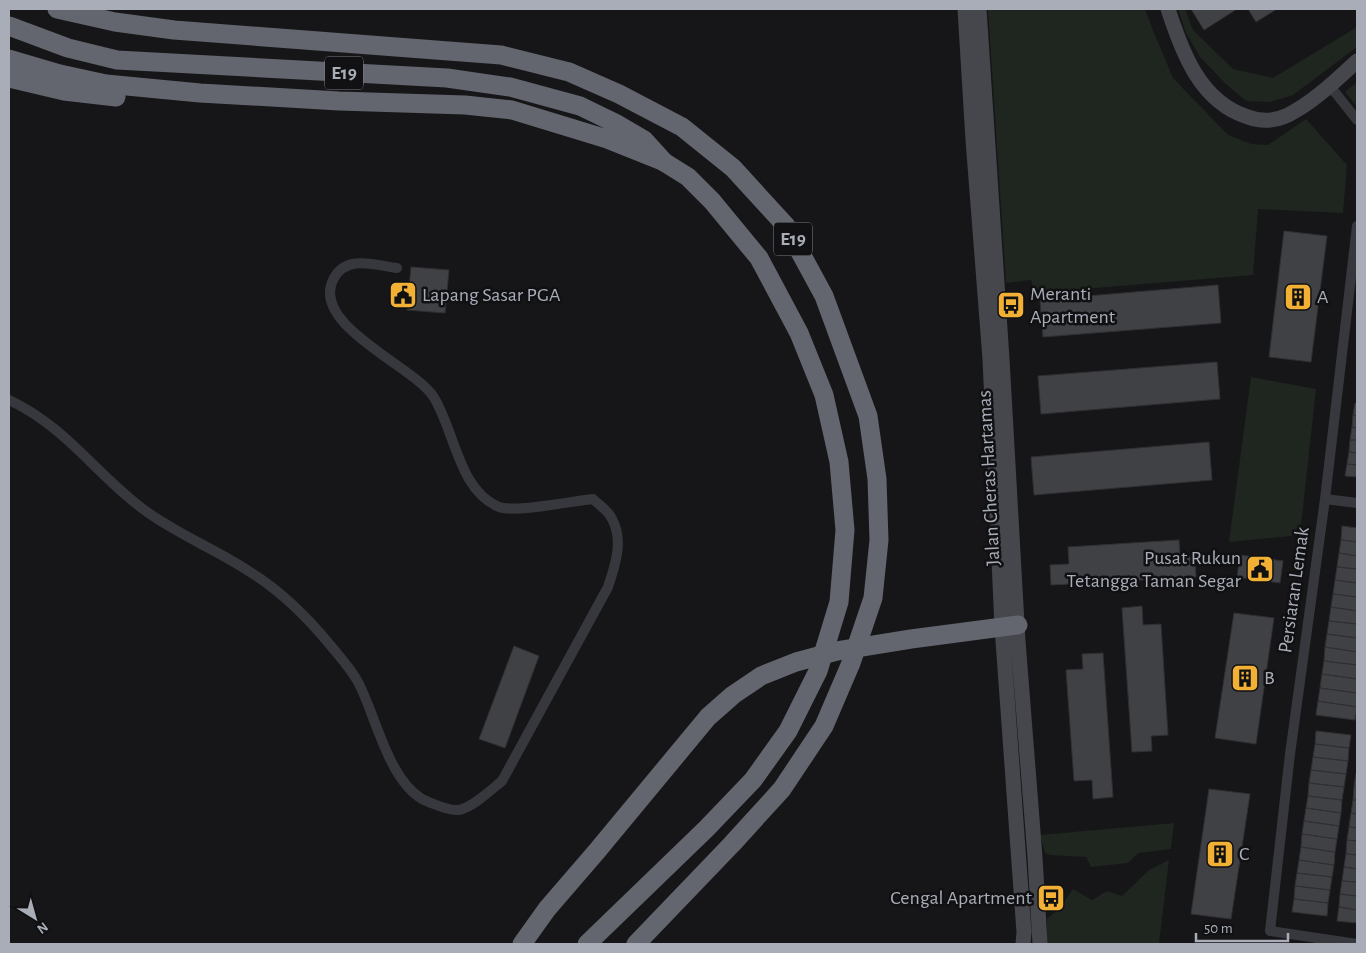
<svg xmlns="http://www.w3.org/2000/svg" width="1366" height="953" font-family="'Alegreya Sans',sans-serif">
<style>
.green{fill:#1e261f}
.building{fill:#404145;stroke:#303034}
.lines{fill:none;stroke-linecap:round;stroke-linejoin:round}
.street{stroke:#37383d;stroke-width:10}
.secondary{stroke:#45474d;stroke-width:15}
.highway{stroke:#63666e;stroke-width:19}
.highway-bridge{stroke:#63666e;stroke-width:19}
.labels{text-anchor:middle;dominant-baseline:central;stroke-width:5;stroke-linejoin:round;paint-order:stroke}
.shield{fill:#111113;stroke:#7b7e86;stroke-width:1}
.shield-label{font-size:19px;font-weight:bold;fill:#a8adb8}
.poi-label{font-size:20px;fill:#a8adb8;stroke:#111113;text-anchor:start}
.street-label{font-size:20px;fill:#a8adb8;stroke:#111113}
</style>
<rect width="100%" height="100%" fill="#161618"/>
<path class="green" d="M988,9H1145L1152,28L1173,78L1228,135L1251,144L1268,145L1306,119L1347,165L1343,213L1258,209L1253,275L1034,293L1031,280L1006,283Z
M1178,9H1185L1193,30L1233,69L1273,78L1357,27V47L1293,95L1270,102L1246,101L1226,84L1200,57L1186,33Z
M1357,82V107L1345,92Z
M1251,377L1316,389L1300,535L1229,542Z
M1174,823L1171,849L1138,853L1128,863L1091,867L1086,857L1050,855L1045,853L1040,835Z
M1169,860L1159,944H1047V919L1059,909L1073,889L1092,900L1107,891L1122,896L1149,870Z"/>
<path class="building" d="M1191,9H1237L1204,30Z
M1248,9H1277L1256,22Z
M1284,231L1327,236L1311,362L1269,357Z
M411,267L449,270L445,313L407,310Z
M1218,285L1221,323L1043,337L1040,300Z
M1217,362L1220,399L1041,414L1038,376Z
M1355,403L1357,404V416L1353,415Z
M1353,415L1357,416V428L1352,427Z
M1352,427L1357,428V440H1350Z
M1350,440H1357V453L1349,452Z
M1209,442L1212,480L1034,495L1031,457Z
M1349,452L1357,453V465L1347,464Z
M1347,464L1357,465V477L1345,476Z
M1342,526L1357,528V542L1341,540Z
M1179,540L1180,557L1195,556L1196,577L1051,585L1050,565L1069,564L1068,547Z
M1341,540L1357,542V556L1339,553Z
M1339,553L1357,556V569L1337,567Z
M1240,555L1283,561L1280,583L1237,577Z
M1337,567L1357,569V583L1335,580Z
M1335,580L1357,583V597L1333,594Z
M1333,594L1357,597V611L1331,607Z
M1142,606L1143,625L1161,624L1168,735L1151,736L1152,751L1132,752L1122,608Z
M1331,607L1357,611V624L1329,621Z
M1234,613L1274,618L1256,744L1215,738Z
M1329,621L1357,624V638L1327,634Z
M1327,634L1357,638V652L1325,647Z
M514,646L539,656L505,748L479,739Z
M1325,647L1357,652V665L1324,661Z
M1103,653L1113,797L1093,799L1092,780L1074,781L1066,670L1083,669L1082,654Z
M1324,661L1357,665V679L1322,674Z
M1322,674L1357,679V693L1320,688Z
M1320,688L1357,693V707L1318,701Z
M1318,701L1357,707L1355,720L1316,715Z
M1316,731L1351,735L1349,748L1315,744Z
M1315,744L1349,748L1348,761L1313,757Z
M1313,757L1348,761L1346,774L1311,770Z
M1311,770L1346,774L1344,787L1309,783Z
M1356,773H1357V787L1354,786Z
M1309,783L1344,787L1342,800L1308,796Z
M1354,786L1357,787V800H1353Z
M1209,789L1250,794L1231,919L1191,914Z
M1308,796L1342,800L1341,813L1306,808Z
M1353,800H1357V814L1351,813Z
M1306,808L1341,813L1339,826L1304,821Z
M1351,813L1357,814V828L1349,827Z
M1304,821L1339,826L1337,839L1302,834Z
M1349,827L1357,828V841L1347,840Z
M1302,834L1337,839L1335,852L1301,847Z
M1347,840L1357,841V855L1346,854Z
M1301,847L1335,852L1334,865L1299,860Z
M1346,854L1357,855V869L1344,867Z
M1299,860L1334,865L1332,877L1297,873Z
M1344,867L1357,869V882L1342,881Z
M1297,873L1332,877L1330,890L1295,886Z
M1342,881L1357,882V896L1340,894Z
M1295,886L1330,890L1328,903L1294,899Z
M1340,894L1357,896V910L1339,907Z
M1294,899L1328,903L1327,916L1292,912Z
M1339,907L1357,910V923L1337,921Z"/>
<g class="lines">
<path class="street" d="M1330,86L1357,120
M1357,226L1325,499L1290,754L1270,931L1357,944
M9,400C65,426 95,473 143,509C176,534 216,549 250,572C281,591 308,618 331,646C340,657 351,669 358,682C376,716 388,779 422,799C430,803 450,811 458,810C471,809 492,789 502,781L608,587C615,566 624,540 612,519C609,511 599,505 593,499C573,501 515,513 499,507C458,490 455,430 433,396C413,366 311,325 333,280C345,254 375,265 397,268
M1325,499L1357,503"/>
<path class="secondary" d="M965,9L973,140L990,359L1002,627L1024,932L1023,944
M979,9L1002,359L1018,641L1035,857L1040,944
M1168,9C1182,52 1200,102 1248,117C1261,122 1275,121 1288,115C1314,102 1336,80 1357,61"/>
<path class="highway" d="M9,26L68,48L117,60L447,78L510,87L580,106L615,123L644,140L664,162
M9,59L60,74L106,84L200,93L339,101L465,105L512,110L607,139L662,161
M9,78L64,91L116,97
M522,944L547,909L597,851L708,717L733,695L761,676L796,662L837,651L911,639L1018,625"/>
<path class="highway-bridge" d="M57,9L115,22L174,30L501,55L569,72L619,94L682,127L733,168L786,226L824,296L868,416L877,479L879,540L873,598L851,663L824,726L782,789L732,844L636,944
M587,944L706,829L753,780L788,731L818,671L839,602L845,530L839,462L824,395L799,333L759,258L712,201L688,177L664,162"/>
</g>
<defs>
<g id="civic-square" transform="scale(1.4375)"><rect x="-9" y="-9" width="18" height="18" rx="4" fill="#f2b134" stroke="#111113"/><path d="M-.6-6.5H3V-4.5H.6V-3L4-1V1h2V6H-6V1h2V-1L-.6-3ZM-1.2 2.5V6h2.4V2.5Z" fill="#111"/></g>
<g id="building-square" transform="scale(1.4375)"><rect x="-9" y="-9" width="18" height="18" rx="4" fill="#f2b134" stroke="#111113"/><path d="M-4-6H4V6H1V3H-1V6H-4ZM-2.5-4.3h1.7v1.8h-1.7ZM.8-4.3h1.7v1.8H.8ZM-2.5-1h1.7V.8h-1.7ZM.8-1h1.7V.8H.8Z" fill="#111"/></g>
<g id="bus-square" transform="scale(1.4375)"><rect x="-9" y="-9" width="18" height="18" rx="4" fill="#f2b134" stroke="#111113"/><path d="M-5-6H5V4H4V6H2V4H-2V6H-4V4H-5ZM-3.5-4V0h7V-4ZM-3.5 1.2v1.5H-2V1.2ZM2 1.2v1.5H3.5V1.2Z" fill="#111"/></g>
</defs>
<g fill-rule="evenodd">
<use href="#civic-square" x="403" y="295"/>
<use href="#building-square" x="1298" y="297"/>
<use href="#bus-square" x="1011" y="305"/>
<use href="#civic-square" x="1260" y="569"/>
<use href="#building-square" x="1245" y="678"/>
<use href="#building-square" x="1220" y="854"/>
<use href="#bus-square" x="1051" y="898"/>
</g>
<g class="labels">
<g class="shield">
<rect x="325" y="56.5" width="38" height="33" rx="4"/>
<rect x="774" y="222.5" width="38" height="33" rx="4"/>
</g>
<g class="shield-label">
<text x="344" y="73">E19</text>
<text x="793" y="239">E19</text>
</g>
<g class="poi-label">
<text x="1030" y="294">Meranti<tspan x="1030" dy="23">Apartment</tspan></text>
<text x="422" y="295">Lapang Sasar PGA</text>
<text x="1317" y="297">A</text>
<text x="1241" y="558" text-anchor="end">Pusat Rukun<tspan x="1241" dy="23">Tetangga Taman Segar</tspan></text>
<text x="1264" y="678">B</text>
<text x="1239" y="854">C</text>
<text x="1032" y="898" text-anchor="end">Cengal Apartment</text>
</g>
<g class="street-label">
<text transform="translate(989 478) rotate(-93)">Jalan Cheras Hartamas</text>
<text transform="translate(1294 590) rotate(-82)">Persiaran Lemak</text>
</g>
</g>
<rect width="1366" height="953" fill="none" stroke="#a8adb8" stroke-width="20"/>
<g transform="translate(35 918) rotate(143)" stroke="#111113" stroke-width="4" paint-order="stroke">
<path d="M0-4L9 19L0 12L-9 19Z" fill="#a8adb8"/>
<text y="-8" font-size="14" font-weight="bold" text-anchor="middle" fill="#a8adb8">N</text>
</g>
<path d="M1196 933v8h92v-8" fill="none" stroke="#a8adb8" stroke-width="2.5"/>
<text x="1204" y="933" font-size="15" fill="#a8adb8" stroke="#111113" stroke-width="4" paint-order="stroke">50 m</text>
</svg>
